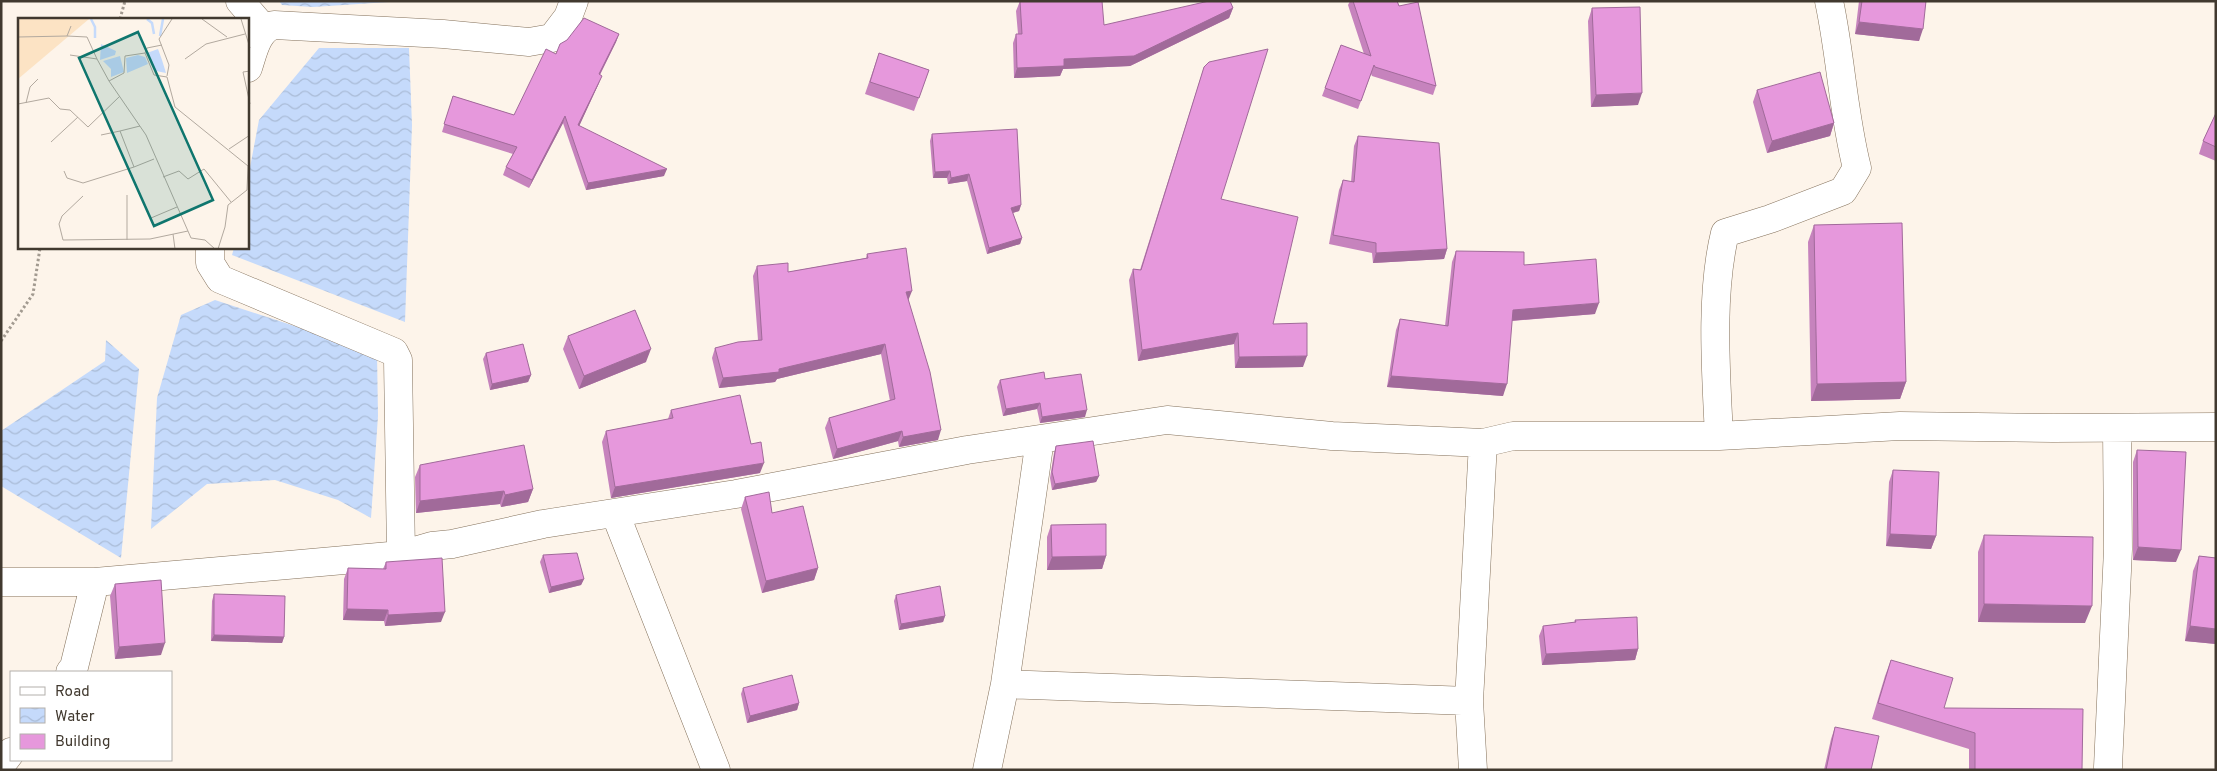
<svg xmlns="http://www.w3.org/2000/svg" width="2217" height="771" font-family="Overpass,sans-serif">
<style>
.water{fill:url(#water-waves)}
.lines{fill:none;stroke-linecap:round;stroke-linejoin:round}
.minor-casing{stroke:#84715b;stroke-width:29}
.path{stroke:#a29a90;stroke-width:3;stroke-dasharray:2.5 2.5;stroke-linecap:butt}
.minor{stroke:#fff;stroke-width:28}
.wall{fill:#c683bd}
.shaded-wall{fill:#a16a9a}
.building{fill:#e698dc;stroke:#a16a9a}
.inset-river{fill:none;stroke:#c5dafb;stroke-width:2.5}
.inset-road{fill:none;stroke:#b2a99f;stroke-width:1}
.view{fill:#0f766e;fill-opacity:0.15;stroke:#0f766e;stroke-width:2.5}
.inset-edge{fill:none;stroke:#41392f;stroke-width:2.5}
</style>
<defs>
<pattern id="water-waves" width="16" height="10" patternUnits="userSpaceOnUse" patternTransform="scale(1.25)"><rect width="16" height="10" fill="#c5dafb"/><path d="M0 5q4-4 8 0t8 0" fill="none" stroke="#aabcd7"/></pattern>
</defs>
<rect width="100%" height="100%" fill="#fdf4ea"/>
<path class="water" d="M279,1H404L313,7L282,5Z
M319,48H409L412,125L405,322L232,255L234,248H248V178L259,120Z
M215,300L377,353L378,416L371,518L338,500L275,480L207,484L151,529L157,398L181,315Z
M106,340L139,369L121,558L1,486V431L105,361Z"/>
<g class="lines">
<g class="minor-casing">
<path id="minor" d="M240,1L265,30
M248,68C253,53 257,30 274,25L443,34L529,42L552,38L568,17L574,1
M210,248V263L220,279L394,352L398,360L401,555L432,546L452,544L543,524L736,494L967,450L1167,420L1332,436L1483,443L1513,436H1719L1900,426L2053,428L2216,427
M1719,436C1716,373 1710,294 1725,233L1770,219L1843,191L1857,168C1843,113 1841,57 1829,1
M1040,439L1005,684L1469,701L1483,443
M615,513L716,770
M1,582H95
M70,672L74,667L95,582L401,555
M1469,701L1473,770
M1,765L11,752
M2108,767L2118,549L2117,428
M987,770L1005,684"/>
</g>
<path class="path" d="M120,19L125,1
M1,341L33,294L40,248"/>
<use href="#minor" class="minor"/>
</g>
<path class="wall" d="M1020,1L1104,25L1233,8L1229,18L1130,66L1063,69L1060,76L1014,78L1013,43L1016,34H1018L1016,11Z
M1350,1H1397L1436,86L1433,95L1372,76L1371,74L1358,109L1322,96L1341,45L1364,54L1348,5Z
M1859,1H1926L1919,41L1855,34Z
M1592,8L1638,105L1591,107L1588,21Z
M619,34L616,42L600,75L599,83L579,126L664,176L586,190L563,123L529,188L503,175L506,167L513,154L442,132L453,96L514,115L556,54Z
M879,53L929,70L914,111L865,94Z
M1204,67L1221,199L1273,324L1303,367L1235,368L1234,344L1138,361L1129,280L1133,269L1140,270Z
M1757,90L1834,123L1830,136L1767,153L1753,102Z
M2216,113V161L2199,154L2203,141Z
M932,134L1021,205L1019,211L1013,213L1022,238L1020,244L987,254L967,181L948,184L947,178H933L930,141Z
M1358,136L1447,249L1444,259L1373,263L1372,253L1329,244L1339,190L1343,180L1351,182L1354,146Z
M1814,225L1906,382L1900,399L1811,401L1808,242Z
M1456,251L1524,265L1595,314L1512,321L1503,396L1387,387L1396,330L1400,319L1445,326L1452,262Z
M867,254L908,301L938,440L899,447L898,441L833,459L825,428L829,418L890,401L881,354L777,379L775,382L719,388L712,358L715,348L758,340L753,276L757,266L788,272L866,258Z
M568,336L646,362L579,389L563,349Z
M486,353L531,375L528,382L490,390L483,359Z
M1045,379L1085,417L1040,423L1037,409L1003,416L997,387L1000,380Z
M671,410L751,444L760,473L611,498L602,442L606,431L668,419Z
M1056,446L1099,476L1096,482L1052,490L1050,478L1054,453Z
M2137,450L2176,562L2133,560V462Z
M420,465L533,489L528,502L501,507L500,504L416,513L415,477Z
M1893,470L1936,536L1931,549L1886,546L1889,482Z
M745,497L818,568L814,580L762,593L741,509Z
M1051,525L1106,556L1102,569L1047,570V537Z
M1984,535L2085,623L1978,622V552Z
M543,555L584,579L581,585L549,593L540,562Z
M2199,556L2216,558V644L2185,641L2193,571Z
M386,562L441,622L385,626L384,621L343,620L344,579L348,568L383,569Z
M115,584L161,655L115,659L110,596Z
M214,594L284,637L282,643L211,641L212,601Z
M896,595L945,616L943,622L899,630L894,601Z
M1575,620L1638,649L1635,660L1542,665L1539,636L1543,626L1574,623Z
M1891,660L1944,708L2082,770H1969V749L1872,719L1885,676Z
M743,688L799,703L797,710L747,723L741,694Z
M1835,727L1871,770H1824L1831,739Z"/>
<path class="shaded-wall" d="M1233,8L1229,18L1130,66L1063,69L1060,76L1014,78L1017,68L1064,59Z
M1859,22L1923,29L1919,41L1855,34Z
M619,34L616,42L596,82L599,74Z
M602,76L599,83L576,133L578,125Z
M1642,93L1638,105L1591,107L1596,95Z
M565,116L563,123L529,188L532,180Z
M1834,123L1830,136L1767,153L1772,141Z
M667,169L664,176L586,190L588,183Z
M950,171L947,178H933L935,172Z
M969,174L967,181L948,184L951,178Z
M1021,205L1019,211L1009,214L1011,208Z
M1022,238L1020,244L987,254L989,248Z
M1447,249L1444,259L1373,263L1376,253Z
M912,291L908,301L906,292Z
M1599,303L1595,314L1509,321L1513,310Z
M1238,333L1234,344L1138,361L1142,350Z
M885,344L881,354L777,379L775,382L719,388L723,378L779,369Z
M651,349L646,362L579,389L584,376Z
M1307,356L1303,367L1235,368L1239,357Z
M531,375L528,382L490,390L492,384Z
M1391,376L1507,384L1503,396L1387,387Z
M1906,382L1900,399L1811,401L1817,384Z
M1040,403L1037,409L1003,416L1006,409Z
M1087,410L1085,417L1040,423L1042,417Z
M941,430L938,440L899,447L903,437Z
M902,431L898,441L833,459L837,449Z
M764,463L760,473L611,498L615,487Z
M1099,476L1096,482L1052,490L1055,484Z
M533,489L528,502L501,507L505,495Z
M504,491L500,504L416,513L420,501Z
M1890,534L1936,536L1931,549L1886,546Z
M2138,547L2181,550L2176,562L2133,560Z
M1106,556L1102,569L1047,570L1052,557Z
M818,568L814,580L762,593L766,581Z
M584,579L581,585L549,593L551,587Z
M1984,604L2092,606L2085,623L1978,622Z
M347,609L388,610L384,621L343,620Z
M445,612L441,622L385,626L388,615Z
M945,616L943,622L899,630L901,624Z
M2190,626L2216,629V644L2185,641Z
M214,635L284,637L282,643L211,641Z
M165,643L161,655L115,659L119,647Z
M1638,649L1635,660L1542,665L1546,654Z
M799,703L797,710L747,723L750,716Z"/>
<path class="building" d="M1020,1H1102L1104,25L1209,1H1230L1233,8L1134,56L1064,59V66L1017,68L1016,34H1022Z
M1353,1H1397L1399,6L1418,2L1436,86L1375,67L1374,65L1361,101L1325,88L1341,45L1371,56Z
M1862,1H1926L1923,29L1859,22Z
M1640,7L1642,93L1596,95L1592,8Z
M584,18L619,34L599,74L602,76L578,125L667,169L588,183L565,116L532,180L506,167L517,147L444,124L453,96L514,115L546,49L556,54L560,44L567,40Z
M1268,49L1221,199L1298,217L1273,324L1307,323V356L1239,357L1238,333L1142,350L1133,269L1141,270L1204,67L1209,62Z
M879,53L929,70L919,98L870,82Z
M1820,72L1834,123L1772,141L1757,90Z
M2216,113V147L2203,141Z
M1017,129L1021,205L1011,208L1022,238L989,248L969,174L951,178L950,171L935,172L932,134Z
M1358,136L1439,143L1447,249L1376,253V243L1333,235L1343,180L1354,182Z
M1902,223L1906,382L1817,384L1814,225Z
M906,248L912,291L906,292L930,372L941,430L903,437L902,431L837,449L829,418L895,399L885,344L779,369V372L723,378L715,348L738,342L762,340L757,266L788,263V272L868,258L867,254Z
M1456,251L1524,252V265L1596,259L1599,303L1513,310L1507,384L1391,376L1400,319L1448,326Z
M635,310L651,349L584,376L568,336Z
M523,344L531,375L492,384L486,353Z
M1044,372L1045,379L1081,374L1087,410L1042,417L1040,403L1006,409L1000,380Z
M740,395L751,444L761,442L764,463L615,487L606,431L673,418L671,410Z
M1093,441L1099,476L1055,484L1052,472L1056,446Z
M524,445L533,489L505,495L504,491L420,501V465Z
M2137,450L2186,452L2181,550L2138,547Z
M1893,470L1939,472L1936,536L1890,534Z
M769,492L772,513L803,506L818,568L766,581L745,497Z
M1106,524V556L1052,557L1051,525Z
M1984,535L2093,537L2092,606L1984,604Z
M577,553L584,579L551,587L543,555Z
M2199,556L2216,558V629L2190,626Z
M442,558L445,612L388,615V610L347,609L348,568L386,569V562Z
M161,580L165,643L119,647L115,584Z
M940,586L945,616L901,624L896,595Z
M214,594L285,596L284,637L214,635Z
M1637,617L1638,649L1546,654L1543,626L1576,622L1575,620Z
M1891,660L1953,678L1944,708L2083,709L2082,770H1975V733L1878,703Z
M792,675L799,703L750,716L743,688Z
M1835,727L1879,736L1871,770H1826Z"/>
<g transform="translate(18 18)">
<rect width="231" height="231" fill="#fdf4ea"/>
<path d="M0,1H71L0,61Z" fill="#fce3c4"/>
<path d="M83,26L98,33L97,37L82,42ZM140,31L144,42L148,55L138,53L129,35ZM120,37L127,39L130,46L109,55L108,40ZM102,38L106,54L93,59V51L85,43Z" fill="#c5dafb"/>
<path class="inset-river" d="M73,1L77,9V20M129,1L134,5L136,16M142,18L145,1"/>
<path class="inset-road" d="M184,1L209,19M223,1L232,30M53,8L49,18L69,19L79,41M0,19L49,18M127,35L129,30L144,27M52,37L79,41L91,63M167,41L188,26L227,16M232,53L225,54L232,86M149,58L151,47L141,21L154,1M8,85L12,69L20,61M0,86L31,80L42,91L52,92L70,109L102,78M122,108L102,113L116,149L136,141M83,117L102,113M33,124L60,99M211,131L232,117M46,153L49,160L65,165L116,149M145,159L161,153L170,161L186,151L213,184M109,177V222M65,178L44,198L41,206L45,222L132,221L170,213M133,200L159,189M155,216L157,231M197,231L187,222L173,220L128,117L91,63L106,55L107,38L127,35L136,57L149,59L157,89L230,148L229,172L210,187L207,209L200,231"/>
<path class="view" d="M120,14L195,182L136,208L61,40Z"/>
<rect width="231" height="231" class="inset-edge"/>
</g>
<rect width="2217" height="771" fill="none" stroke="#41392f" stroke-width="5"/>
<rect x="10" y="671" width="162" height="90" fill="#ffffff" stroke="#b3b0ac"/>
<rect x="20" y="687" width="25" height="8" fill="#ffffff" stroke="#b3b0ac"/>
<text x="55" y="696" font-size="15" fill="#41392f">Road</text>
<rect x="20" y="708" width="25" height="15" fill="url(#water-waves)" stroke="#b3b0ac"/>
<text x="55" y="721" font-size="15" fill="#41392f">Water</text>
<rect x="20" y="734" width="25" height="15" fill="#e698dc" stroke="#b3b0ac"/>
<text x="55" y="746" font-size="15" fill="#41392f">Building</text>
</svg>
